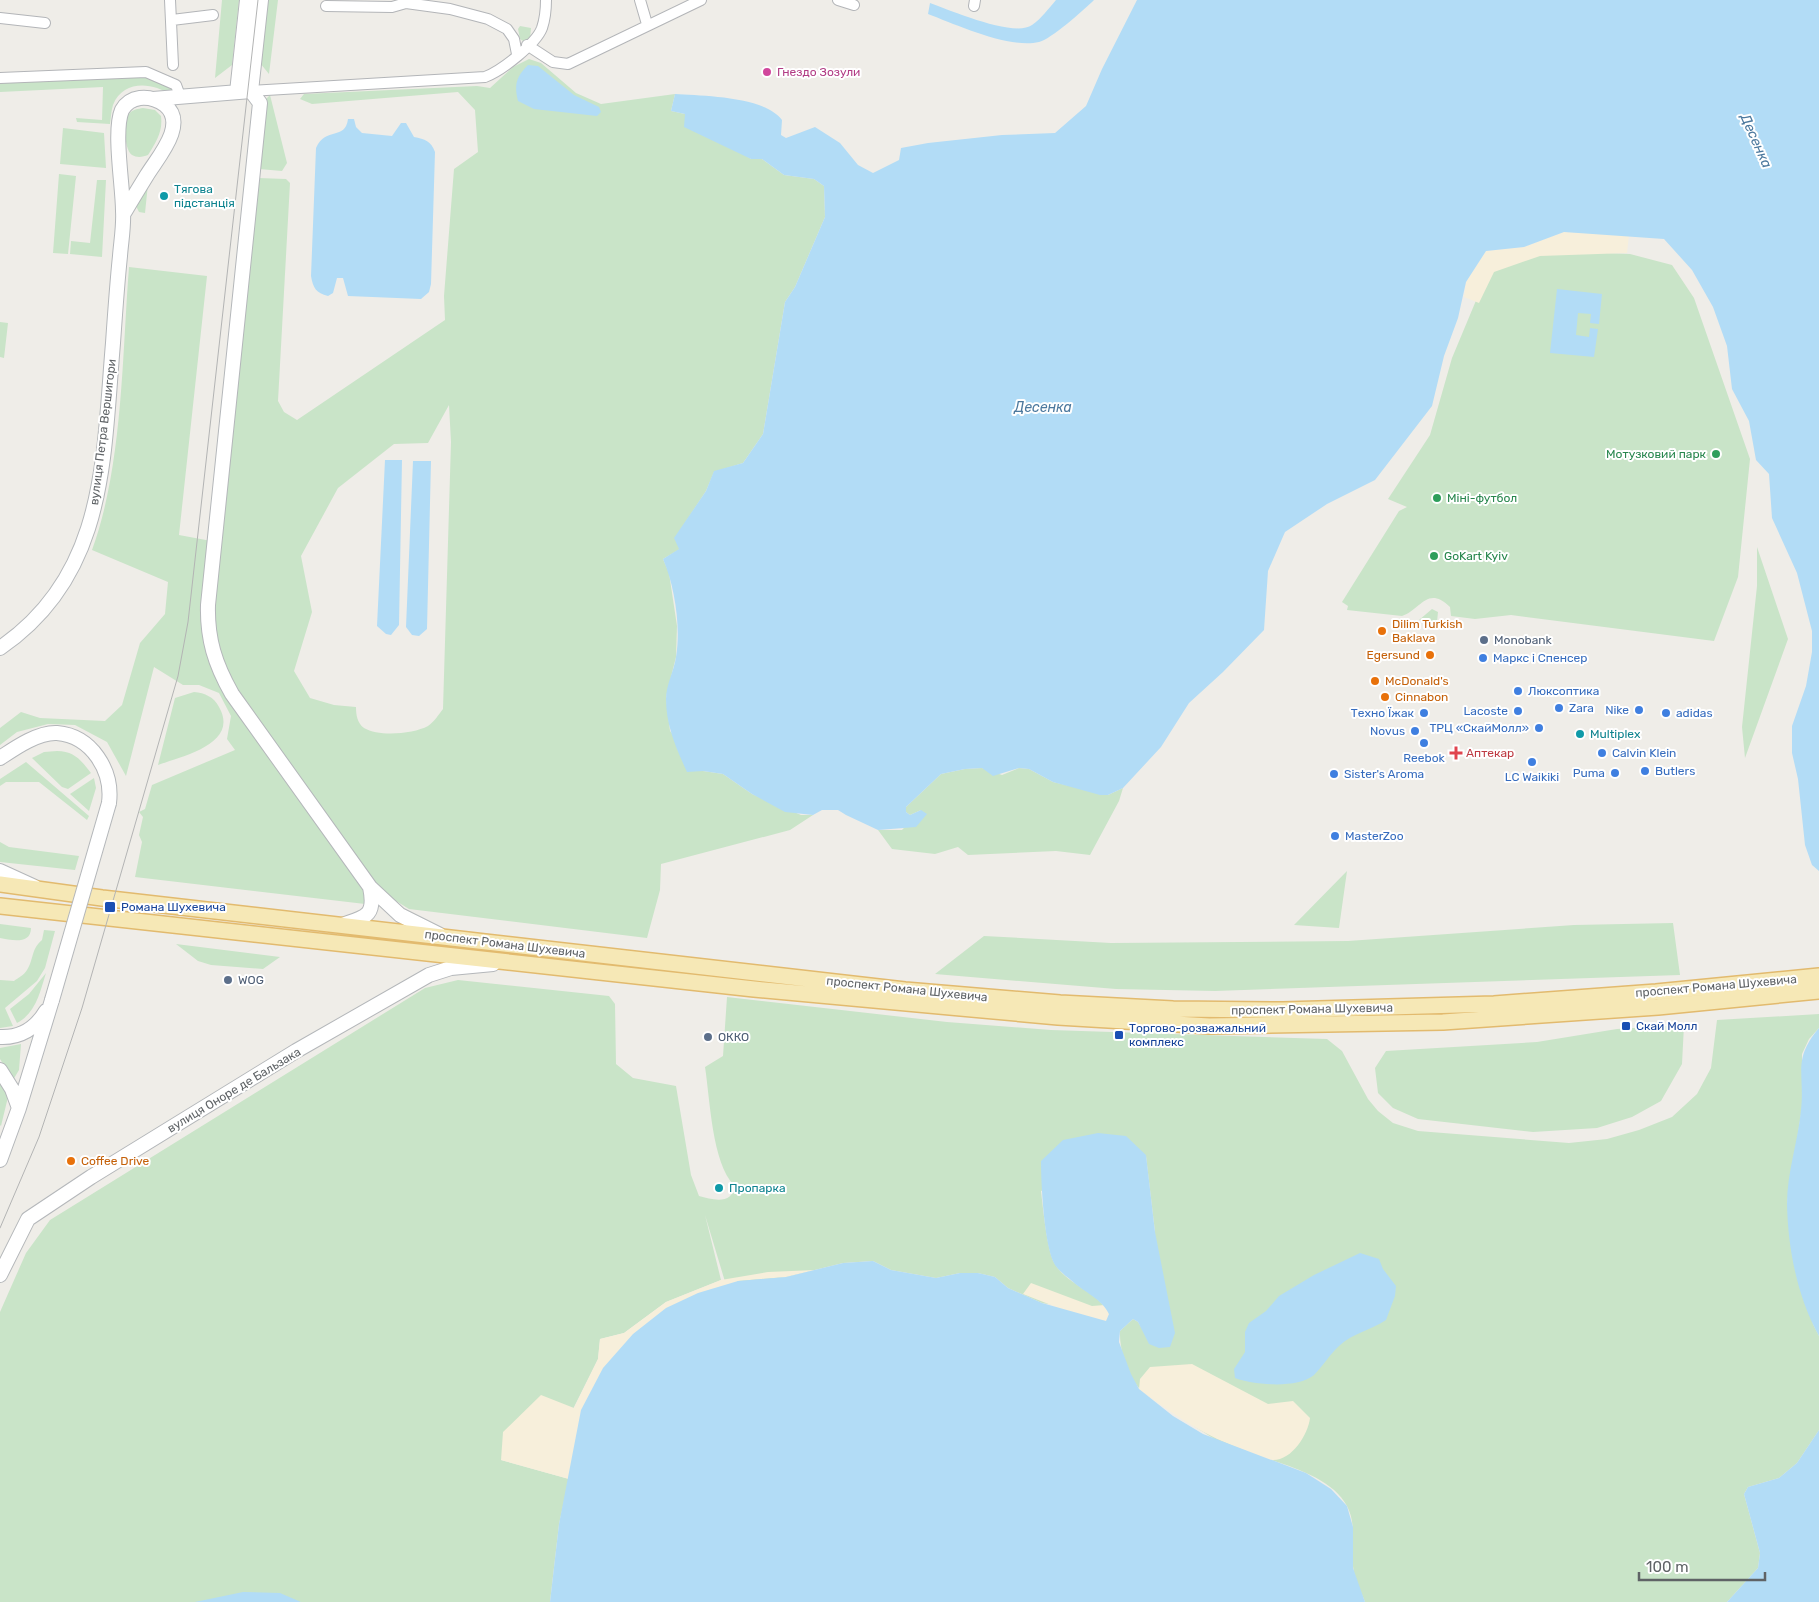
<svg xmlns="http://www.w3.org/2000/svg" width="1819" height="1602" font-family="Rubik,sans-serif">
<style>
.green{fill:#c9e4c8;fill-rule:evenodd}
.sand{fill:#f7efdb}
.water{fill:#b2dcf6}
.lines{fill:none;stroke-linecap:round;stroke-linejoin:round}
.street-casing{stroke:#b3b5b8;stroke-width:12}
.secondary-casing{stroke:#b4b7ba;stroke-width:16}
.primary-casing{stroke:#e2ba6e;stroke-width:18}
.street{stroke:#fff;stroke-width:10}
.secondary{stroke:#fff;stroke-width:14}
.primary{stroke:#f6e8b6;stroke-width:15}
.tram{stroke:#b3b4b4;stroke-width:1}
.secondary-bridge-casing{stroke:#b4b7ba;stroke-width:16;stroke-linecap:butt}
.secondary-bridge{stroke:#fff;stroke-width:14}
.hotel-dot{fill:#d1479c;stroke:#fff;stroke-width:2}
.culture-dot{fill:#0f9aa8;stroke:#fff;stroke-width:2}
.leisure-dot{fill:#2e9e5b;stroke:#fff;stroke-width:2}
.food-dot{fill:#e8710a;stroke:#fff;stroke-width:2}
.service-dot{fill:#5c6f8a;stroke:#fff;stroke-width:2}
.shop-dot{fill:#3f7fe0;stroke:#fff;stroke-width:2}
.health-dot{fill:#e0444e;stroke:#fff;stroke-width:2}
.transit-dot{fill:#1a4fb4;stroke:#fff;stroke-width:2}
.labels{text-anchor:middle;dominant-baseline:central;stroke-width:4;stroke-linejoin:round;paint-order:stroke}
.hotel-label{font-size:12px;fill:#b23c85;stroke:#fff;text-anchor:start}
.culture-label{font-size:12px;fill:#0d838f;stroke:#fff;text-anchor:start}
.street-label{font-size:12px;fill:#5f6366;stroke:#fff}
.leisure-label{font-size:12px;fill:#27864d;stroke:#fff;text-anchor:start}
.food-label{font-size:12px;fill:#c56008;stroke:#fff;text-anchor:start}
.service-label{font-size:12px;fill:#4e5e75;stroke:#fff;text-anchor:start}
.shop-label{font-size:12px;fill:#366cbe;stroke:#fff;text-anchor:start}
.health-label{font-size:12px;fill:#be3a42;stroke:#fff;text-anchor:start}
.transit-label{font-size:12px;fill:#164399;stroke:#fff;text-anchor:start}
.water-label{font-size:14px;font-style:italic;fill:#4c799e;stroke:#fff}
</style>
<rect width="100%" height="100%" fill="#efede8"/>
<path class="green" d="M222,0H239L232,65L215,78Z
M267,0H278L269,74L260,63Z
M520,26L531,28L530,39L523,41L520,39L518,29Z
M529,59L541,63L576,93L601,104L675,94L671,111L685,114L751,159H762L784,175L814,179L824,186L825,217L795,287L785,302L763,434L743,463L714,472L706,491L675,538L680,549L663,559L669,573L677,626L676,657L666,697L670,731L703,771L723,774L752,794L801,815H813L790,830L661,864L660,890L647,938L409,909L388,896L375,883L280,755L262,749L366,894L365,904L135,877L142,842L139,835L143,817L139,812L145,809L152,785L235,750L227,739L231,716L219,693L199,685H183L154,667L126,776L107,742L75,725L48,724L17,732L0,745V728L21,712L40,718L105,721L122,705L140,643L165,614L168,582L92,550C123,465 122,356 129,267L207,276L179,535L222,543L258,178L286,179L290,183L278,401L284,412L297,420L445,320L444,296L454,169L478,152L475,110L458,92L312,104L300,99L304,94L477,86L490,88L513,67ZM449,405L451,442L443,709C439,714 434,722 428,726C413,734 379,737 364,728C357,723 356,714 356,707L334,705L310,698L294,671L312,612L301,556L338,488L394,444L428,443Z
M144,74L171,85L175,92L171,95C152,82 123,80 113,105C111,111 111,118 110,124L77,122L76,118L102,120L103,87L0,92V82Z
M270,95L287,163L282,171L259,169L265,100Z
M143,108L155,110L161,116C163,132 156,142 148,155C143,157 137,158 132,155C124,150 123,120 129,114C133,109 138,109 143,108Z
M63,128L104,133L106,168L60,164Z
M59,174L76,176L68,254L53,253Z
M97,180H106L102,257L70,254L71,241L90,243Z
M148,184L145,213L139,212L136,206Z
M1558,251L1630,254L1672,265L1694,298L1750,459L1738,577L1714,641L1511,615L1475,619L1451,616L1450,607C1427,585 1421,610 1402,616L1347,610L1348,606L1342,602L1399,511L1407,507L1388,499L1430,435L1452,358L1490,267Z
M0,322L8,323L4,358L0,357Z
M1757,547L1788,639L1745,758L1742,727L1757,586Z
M1432,609L1438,612L1437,622L1419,620Z
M194,692C205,693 214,697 219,707C240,744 182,756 158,765L175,698Z
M57,751C74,751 81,760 91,773L68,789L62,787L32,758L44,752Z
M26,762L89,816L87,820L39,782H6L0,786V779Z
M982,768L1002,775L1019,768L1029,769L1053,782L1108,795L1123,788L1119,801L1090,855L1056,851L968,855L958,847L935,854L892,849L878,830H902L921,810L910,815L906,812V807L941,774L965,769Z
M94,778L96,788L89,811L70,794Z
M0,842L9,847L79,856L75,870L0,862Z
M1347,871L1339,928L1294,925Z
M1673,923L1680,975L1215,991L1116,989L935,974L984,936L1111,943L1348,941L1574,925Z
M0,924L31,928C31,945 11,940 0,938Z
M44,930L55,931L45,968L37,981L5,1008L13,1026L0,1028V980L14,981C18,978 24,975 27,970C34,959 31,949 42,940Z
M176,944L280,957L263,969L211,965L198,961Z
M46,973C40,992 36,1013 17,1023L10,1009L29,994Z
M458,980L609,996L615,1004L616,1064L633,1078L676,1086L691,1175L699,1196C713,1200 734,1205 734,1185C712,1163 710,1099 705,1067L723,1056L727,997L947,1022L1051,1030L1327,1039L1342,1051L1368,1099L1378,1111L1393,1123L1418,1131L1569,1143L1607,1139L1639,1130L1672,1117L1697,1094L1711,1068L1717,1020L1819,1014V1028L1809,1039L1802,1054V1108L1787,1203L1813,1324L1819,1336V1430L1797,1463L1779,1478L1748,1487L1744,1494L1760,1553L1758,1568L1727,1602H1365C1361,1591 1354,1578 1353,1566C1351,1546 1357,1525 1347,1506C1327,1468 1256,1459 1220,1442C1209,1436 1145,1395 1138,1387C1127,1373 1119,1349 1120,1331L1133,1319L1138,1322L1143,1330L1155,1232L1146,1156L1041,1191C1043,1207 1047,1252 1055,1264C1067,1285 1099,1292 1109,1314L1042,1303L1008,1288L995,1277L978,1273H960L936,1278L891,1270L873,1261L843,1263L786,1277L726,1285L705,1215L721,1280L666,1302L624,1333L600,1339L598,1359L573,1409L501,1460L569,1479L559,1524L550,1602H0V1312L26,1253L50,1220L425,988Z
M1684,1025L1682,1064L1661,1101L1632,1117L1597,1128L1533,1132L1418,1119L1393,1108L1378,1093L1375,1068L1386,1051L1537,1042L1617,1029Z
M21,1044L19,1070L13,1080L0,1059V1048Z
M0,1081L8,1097L1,1126L0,1125Z"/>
<path class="sand" d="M1564,232L1629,235L1627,253L1540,256L1494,272L1479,303L1464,297L1466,282L1486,251L1524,247Z
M815,1270L786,1277L738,1281L581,1410L569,1479L501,1460L503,1432L541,1395L574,1408L598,1359L600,1339L624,1333L666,1302L721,1280L768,1272Z
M1031,1283L1092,1306L1105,1305L1109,1314L1106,1321L1074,1314L1023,1294Z
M1192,1364L1268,1404L1293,1401L1310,1418C1308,1435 1291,1462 1271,1460C1263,1460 1253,1454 1246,1451C1205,1436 1173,1415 1139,1389L1140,1379L1150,1367Z"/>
<path class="water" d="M1056,0H1094C1085,9 1050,40 1039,42C1009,49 957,25 928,14L930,3C950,10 1014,38 1032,25C1041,19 1049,8 1056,0Z
M1137,0H1819V871L1812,865L1805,845L1798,779L1792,753V726L1806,686L1812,652V631L1797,573L1772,518L1769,474L1756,460L1749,421L1732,389L1727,346L1713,307L1692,270L1664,239L1564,232L1524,247L1486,251L1466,282L1458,318L1444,356L1432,406L1375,480L1327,504L1285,532L1268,571L1264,630L1223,672L1189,703L1161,747L1123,788L1108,795H1100L1053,782L1029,769L1019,768L993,776L982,768L965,769L941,774L906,807V812L910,815L921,810L927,814L916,827L878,830L846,815L838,810H822L813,815L785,812L752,794L723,774L703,771L687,772C676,748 666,725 666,699C666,685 674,671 676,657C681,627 675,587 663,559L679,549L674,538L706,491L714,471L743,463L763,434L785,302L795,287L825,217L824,186L814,179L784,175L762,159H751L684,127L685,114L671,111L675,94C703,96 764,96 782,120L781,135L786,138L815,127L840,143L858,165L873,173L899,160L901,148L928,143L1002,135L1055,133L1086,106L1102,69Z
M528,65L538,66L574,95L599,107L601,112L597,116L534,109L518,101C514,85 516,77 528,65Z
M348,119H354L356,127L362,133L392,136L401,123H406L414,137C425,139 431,141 435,152L431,284L429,292L421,299L348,296L343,278H337L333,293L328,296C316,293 313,288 311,276L316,148C326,126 345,141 348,119Z
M1557,289L1602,294L1599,324L1590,323L1591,314L1578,313L1576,335L1589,337L1590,328L1598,329L1594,357L1550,353Z
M385,460H402L399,625L391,635L386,634L377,626Z
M413,461H431L427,629L419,636L412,635L406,627Z
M1819,1028V1336C1797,1296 1788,1249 1787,1204C1787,1173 1798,1141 1801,1110C1805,1073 1792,1060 1819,1028Z
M1098,1133L1126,1136L1146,1155L1155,1232L1175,1333L1170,1347L1159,1348L1149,1344L1138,1322L1133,1319L1120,1331L1119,1342L1131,1374L1139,1389L1173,1416L1203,1434L1306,1473L1331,1489L1347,1506L1353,1527V1568L1365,1602H550L559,1524L581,1410L603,1368L633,1334L666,1308L698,1293L738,1281L786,1277L843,1263L873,1261L891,1270L936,1278L960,1273H978L995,1277L1008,1288L1042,1303L1106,1321L1109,1314C1102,1299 1084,1292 1072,1281C1066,1276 1059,1271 1055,1265C1044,1247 1041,1183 1041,1161L1063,1140Z
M1360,1253L1379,1259L1383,1269L1396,1286L1395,1296L1386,1320C1371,1330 1353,1333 1339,1346C1330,1354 1323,1366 1314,1375C1298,1389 1253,1385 1235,1378L1234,1369L1245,1352V1332L1249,1323L1266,1311L1279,1296L1314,1275Z
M1819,1430V1602H1727L1758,1568L1760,1553L1744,1494L1748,1487L1779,1478L1797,1463Z
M243,1592L280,1593L301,1602H195Z"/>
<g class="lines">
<g class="street-casing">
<path id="street" d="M170,0L173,65
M640,0L647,24
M838,0L854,5
M326,6L392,7L406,3L450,9L488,19L507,29L514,39L517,54
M974,6L975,0
M0,18L45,23
M172,20L213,15
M527,45L553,62L568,64L701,0
M0,78L146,72L176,85L180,96
M251,91L485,77C501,71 536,44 542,28C545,19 546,9 546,0"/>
</g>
<g class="secondary-casing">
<path id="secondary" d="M251,91L261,0
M237,92L247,0
M153,99L251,91L260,103L208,605C207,639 215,664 232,694L370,887L400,915L440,935
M0,648C107,575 103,459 113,343C115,314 117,285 120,256C121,242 124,226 123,211C123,186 113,131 122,110C126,103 133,99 140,98C149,97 158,100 165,105C188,124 158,157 147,175C139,188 131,201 124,213
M0,758C15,748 38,732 57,733C92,736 113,771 109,803
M0,871L35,887
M342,925C366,917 376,916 370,887
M0,1037C20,1038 36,1028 46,1011
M0,1070L12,1089L19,1108
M0,1160L19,1108L52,1000
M0,1275L28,1219L91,1177L296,1051L429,975L451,968L493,964"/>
</g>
<g class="primary-casing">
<path id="primary" d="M0,884L102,898L905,990L1060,1003L1173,1009L1283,1010L1494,1004L1656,992L1819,976
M0,906L754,989L1058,1017L1209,1026L1443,1022L1658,1007L1819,991"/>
</g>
<use href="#street" class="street"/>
<use href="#secondary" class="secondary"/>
<use href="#primary" class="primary"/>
<path class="tram" d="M0,1228L39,1137L82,1008L178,676L188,622L258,0"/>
<g class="secondary-bridge-casing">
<path id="secondary-bridge" d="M52,1000L109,803"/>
</g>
<use href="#secondary-bridge" class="secondary-bridge"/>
</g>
<circle class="hotel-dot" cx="767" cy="72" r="5"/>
<g class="culture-dot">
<circle cx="164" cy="196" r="5"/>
<circle cx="1580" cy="734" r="5"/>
<circle cx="719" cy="1188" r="5"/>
</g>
<g class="leisure-dot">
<circle cx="1716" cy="454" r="5"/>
<circle cx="1437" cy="498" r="5"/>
<circle cx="1434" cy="556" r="5"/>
</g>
<g class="food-dot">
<circle cx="1382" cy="631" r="5"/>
<circle cx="1430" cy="655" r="5"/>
<circle cx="1375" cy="681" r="5"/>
<circle cx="1385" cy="697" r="5"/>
<circle cx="71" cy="1161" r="5"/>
</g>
<g class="service-dot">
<circle cx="1484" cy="640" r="5"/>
<circle cx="228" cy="980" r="5"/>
<circle cx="708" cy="1037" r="5"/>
</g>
<g class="shop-dot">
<circle cx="1483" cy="658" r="5"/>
<circle cx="1518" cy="691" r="5"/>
<circle cx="1559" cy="708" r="5"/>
<circle cx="1639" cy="710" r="5"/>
<circle cx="1518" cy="711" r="5"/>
<circle cx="1424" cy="713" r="5"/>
<circle cx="1666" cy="713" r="5"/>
<circle cx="1539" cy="728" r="5"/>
<circle cx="1415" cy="731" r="5"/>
<circle cx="1424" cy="743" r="5"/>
<circle cx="1602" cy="753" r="5"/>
<circle cx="1532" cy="762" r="5"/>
<circle cx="1645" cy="771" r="5"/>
<circle cx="1615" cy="773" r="5"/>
<circle cx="1334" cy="774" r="5"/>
<circle cx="1335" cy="836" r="5"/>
</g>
<path class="health-dot" d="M1453.5 745.5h5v5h5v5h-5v5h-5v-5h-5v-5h5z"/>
<g class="transit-dot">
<rect x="104" y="901" width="12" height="12" rx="2.5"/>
<rect x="1621" y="1021" width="10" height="10" rx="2.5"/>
<rect x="1114" y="1030" width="10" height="10" rx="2.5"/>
</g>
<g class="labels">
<g class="hotel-label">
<text x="777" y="72">Гнездо Зозули</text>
</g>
<g class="culture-label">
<text x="174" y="189">Тягова<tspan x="174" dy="14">пiдстанцiя</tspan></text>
<text x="1590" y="734">Multiplex</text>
<text x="729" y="1188">Пропарка</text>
</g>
<g class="street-label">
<text transform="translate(103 432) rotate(-83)">вулиця Петра Вершигори</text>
<text transform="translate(505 944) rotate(7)">проспект Романа Шухевича</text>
<text transform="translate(1716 986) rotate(-5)">проспект Романа Шухевича</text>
<text transform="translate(907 989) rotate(6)">проспект Романа Шухевича</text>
<text transform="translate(1312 1009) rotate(-1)">проспект Романа Шухевича</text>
<text transform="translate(234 1090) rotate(-31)">вулиця Оноре де Бальзака</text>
</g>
<g class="leisure-label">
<text x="1706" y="454" text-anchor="end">Мотузковий парк</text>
<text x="1447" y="498">Міні-футбол</text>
<text x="1444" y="556">GoKart Kyiv</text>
</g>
<g class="food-label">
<text x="1392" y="624">Dilim Turkish<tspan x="1392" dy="14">Baklava</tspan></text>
<text x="1420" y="655" text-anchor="end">Egersund</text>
<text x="1385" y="681">McDonald's</text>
<text x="1395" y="697">Cinnabon</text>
<text x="81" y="1161">Coffee Drive</text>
</g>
<g class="service-label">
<text x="1494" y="640">Monobank</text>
<text x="238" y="980">WOG</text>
<text x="718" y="1037">ОККО</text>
</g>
<g class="shop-label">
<text x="1493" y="658">Маркс і Спенсер</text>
<text x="1528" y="691">Люксоптика</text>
<text x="1569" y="708">Zara</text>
<text x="1629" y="710" text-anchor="end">Nike</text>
<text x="1508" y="711" text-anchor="end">Lacoste</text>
<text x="1414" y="713" text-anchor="end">Техно Їжак</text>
<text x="1676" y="713">adidas</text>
<text x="1529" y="728" text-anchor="end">ТРЦ «СкайМолл»</text>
<text x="1405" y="731" text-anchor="end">Novus</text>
<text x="1612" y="753">Calvin Klein</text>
<text x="1424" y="758" text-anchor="middle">Reebok</text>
<text x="1655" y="771">Butlers</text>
<text x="1605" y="773" text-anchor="end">Puma</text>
<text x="1344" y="774">Sister's Aroma</text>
<text x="1532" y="777" text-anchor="middle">LC Waikiki</text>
<text x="1345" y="836">MasterZoo</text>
</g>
<g class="health-label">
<text x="1466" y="753">Аптекар</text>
</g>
<g class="transit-label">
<text x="121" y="907">Романа Шухевича</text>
<text x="1636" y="1026">Скай Молл</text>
<text x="1129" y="1028">Торгово-розважальний<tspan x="1129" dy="14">комплекс</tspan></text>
</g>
<g class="water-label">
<text transform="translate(1756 141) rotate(66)">Десенка</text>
<text x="1043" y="407">Десенка</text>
</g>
</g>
<path d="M1639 1572v8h126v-8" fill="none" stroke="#5f6366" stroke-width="2.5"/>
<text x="1646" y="1572" font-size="15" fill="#5f6366" stroke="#ffffff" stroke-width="4" paint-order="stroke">100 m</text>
</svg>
